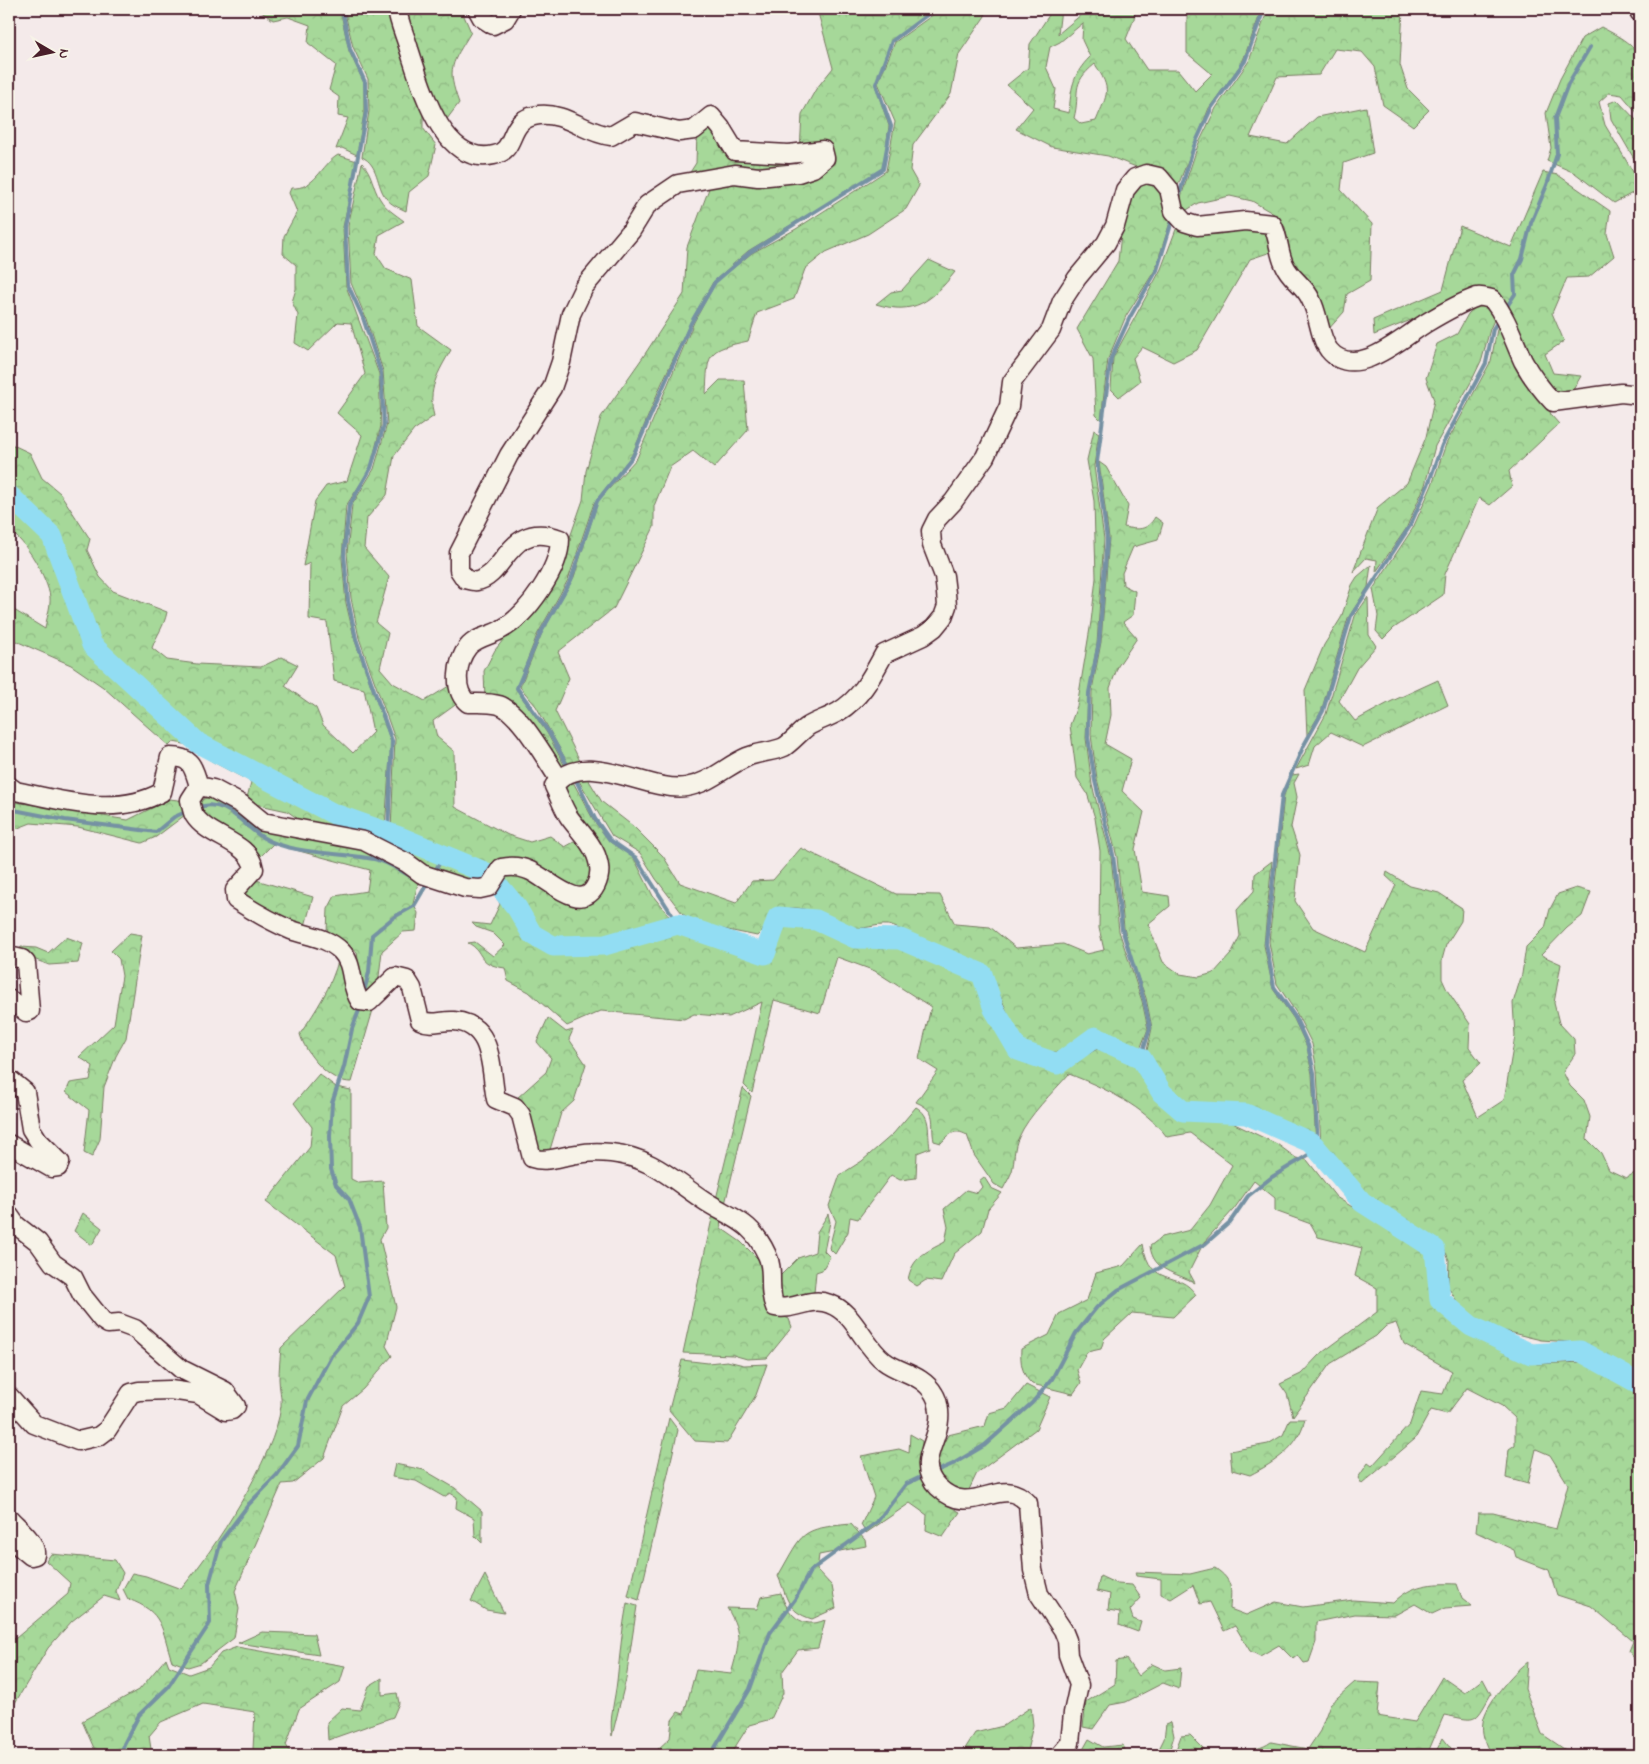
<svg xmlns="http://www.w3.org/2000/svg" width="1649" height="1764" font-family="'Indie Flower',sans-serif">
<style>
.forest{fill:url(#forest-crowns);stroke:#787c62;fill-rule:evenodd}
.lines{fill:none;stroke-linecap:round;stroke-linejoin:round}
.stream{stroke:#7591a3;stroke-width:4}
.river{stroke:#92ddf3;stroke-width:21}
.minor-casing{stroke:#4a1f2b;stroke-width:21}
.minor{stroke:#f7f3e8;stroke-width:18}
</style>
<defs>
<pattern id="forest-crowns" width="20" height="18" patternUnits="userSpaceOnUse" patternTransform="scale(1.25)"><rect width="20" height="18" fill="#a6d899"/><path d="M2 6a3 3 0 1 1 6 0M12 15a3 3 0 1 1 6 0" fill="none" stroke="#90b984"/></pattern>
</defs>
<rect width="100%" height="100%" fill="#f4eaea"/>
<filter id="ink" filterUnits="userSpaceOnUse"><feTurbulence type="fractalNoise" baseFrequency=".02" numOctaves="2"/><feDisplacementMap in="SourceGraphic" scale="10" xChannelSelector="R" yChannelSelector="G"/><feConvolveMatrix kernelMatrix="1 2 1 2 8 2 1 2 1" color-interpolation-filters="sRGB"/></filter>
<g filter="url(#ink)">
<path class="forest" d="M257,9H340L349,51L364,83V113L357,155L342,148L336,149L348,118L338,116L339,97L329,90L336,65L308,43L310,25L288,17L273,20Z
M344,9H395L423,100V128L436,145L429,176L409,192L406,211C398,207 391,205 386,198C376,185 379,165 362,157L369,111L368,79L353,47Z
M401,9H461L471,32C452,64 446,67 459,103L444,123Z
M817,9H857V15L886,16L889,9H933L891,41L875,85L889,126L883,169L748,251L713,282L690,323L661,385L632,455L594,503L568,580L537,635L516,689L547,733L567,770L558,773L530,727L485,699L484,671L495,650L517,623L568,543L583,500L586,471L601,417L643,357L684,294L687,247L713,178L815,170L800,151L802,114L816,89L833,68Z
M941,9H986L985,16L959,54L951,94L913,145L910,170L919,186L906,209L868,234L826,252L805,269L794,299L757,313L748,341C706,350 708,352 706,394L720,380H744L748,430L714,468L693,451L670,467L654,506V527L614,608L558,652L569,678L555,711L581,763L570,767L536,706L520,687L542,633L574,577L598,501L637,458L694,322L716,282L752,253L796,229L886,171L895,122L878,83L895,42Z
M1053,9H1061L1058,34L1082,14L1083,9H1135L1134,19L1126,39L1147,70H1178L1195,91L1212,74L1187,53V9H1262L1242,63L1209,108L1175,193L1144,170L1108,156L1052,147L1016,129L1033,108L1007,85L1028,68L1030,44ZM1083,23L1082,40L1090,57C1072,75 1071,89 1069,113L1053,109L1056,89L1046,67L1050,47L1060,42ZM1095,64C1112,91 1108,92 1096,121L1081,124L1074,118C1081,92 1069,85 1095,64Z
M1268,9H1403L1400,65L1408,89L1429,110L1413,126L1383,105L1375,67L1362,52L1335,49L1319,75L1277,77L1250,137L1287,144L1317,117L1366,107L1373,153L1344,163L1341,190L1372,224L1370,281L1347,294L1344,312L1326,332L1292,261L1285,227L1274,214L1252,201L1230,196L1198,203L1182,213L1178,206L1198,145L1216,108L1249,61Z
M1601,27C1614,34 1636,44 1640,60C1643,71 1640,103 1640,116L1622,95L1609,93L1599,102L1605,125L1639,182L1638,190L1614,203L1575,173L1547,161L1551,148L1546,113L1560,79L1582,38Z
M1617,100L1640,124V169L1611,119L1609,103Z
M711,119L733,153L808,156L811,167L687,177L696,163L697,132Z
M338,155L357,161L343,227L346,286L379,374L381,426L370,469L346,506L342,558L346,603L355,641L391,742L385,829L335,811L199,741L94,643L54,533L9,491V440L13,445L30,453L42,478L60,493L90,539L87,550L100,577L113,591L167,612C164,627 157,634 152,648L167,660L197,664L261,667L282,657L298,665L285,686L316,708L323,725L353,753L373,732L364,689L334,681L327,622L309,619L310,563L303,566L315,501L326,486L347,481L362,435L337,413L365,374L351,323L338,322L308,351L295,343L298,315L292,302L296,289V265L283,254L284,236L297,212L289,193L291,188C315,190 321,165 338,155Z
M362,163C373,174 372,187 380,199C386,209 395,214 404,221L379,235L376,254L386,269L412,280L418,326L451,350C438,372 427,390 434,416L414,430L394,456L387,495L367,518L364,548L389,577L376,623L388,633L380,668L393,683L425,701L452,684L458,703L433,721L437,737L454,751L455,807L508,835L530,842L550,836L565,847L581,838L597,873L585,893L500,858L489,870L391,830L395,739L359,638L351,598L347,553L352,505L374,469L387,424L383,371L365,316L351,283L348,226Z
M1543,172L1558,175L1610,211L1607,234L1614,256L1589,277L1567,278L1552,313L1564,341L1545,354L1553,373L1581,376L1573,390L1556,396L1540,381L1496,297L1438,309L1374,335L1373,320L1443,290L1460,226L1511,247Z
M1141,180L1160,182L1172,216L1155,270L1126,316L1108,359L1101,420L1096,415L1093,359L1077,329L1118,261L1121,234L1133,189Z
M1178,224C1207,245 1230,229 1262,227L1270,234L1274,251L1250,259L1197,350L1173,362L1142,347L1133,358L1140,381L1119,397L1111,389L1113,358L1161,269Z
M929,260L955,272C932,301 914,316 876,304L891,292L902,290Z
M1481,302L1497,313L1490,329L1482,359L1471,382L1435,446L1425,485L1406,529L1376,572L1377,560L1366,558L1353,572L1378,507L1407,483L1426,437L1434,400L1426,378L1437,344L1457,334L1468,314Z
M1502,319L1548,405L1551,415L1559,424L1509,471L1512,486L1490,505L1479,498L1445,574L1443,595L1394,628L1383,639L1376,631L1378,616L1373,589L1413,528L1432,485L1446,444L1491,361L1497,329Z
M1094,430L1099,433L1094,466L1104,539L1097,644L1088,695L1086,738L1092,785L1111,857L1119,931L1142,1001L1148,1029L1139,1052L1096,1032L1062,1053L1034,1049L1021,1044C1011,1024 998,984 984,969C979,964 894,925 888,925C875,924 864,930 850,928C827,924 811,903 786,909C771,913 768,926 757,936L694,923L682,913L656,879L640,853L612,836L576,776L585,774L602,802L634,827L663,856L680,883L736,903L752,881L773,880L801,848L896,894L940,895L955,924L990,927L1016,948L1063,944L1087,954L1104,950L1099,928L1100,851L1095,818L1087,793L1077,778L1070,725L1077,706L1091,622L1096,578L1094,501L1087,460Z
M1099,462L1106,467L1128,506L1124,527C1138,530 1147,531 1155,517L1163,523L1158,540L1133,547L1122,573L1123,585L1135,591L1133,615L1123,622L1137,638L1118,666L1110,688L1111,715L1105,744L1131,759L1122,791L1144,812L1135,849L1142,892L1169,896L1170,906L1148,924L1163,962L1180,974L1199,977L1214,973L1231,954L1240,936L1237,910L1254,891L1255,874L1272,861L1264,945L1273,989L1294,1019L1307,1047L1312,1074L1316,1145L1311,1139L1246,1111L1185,1106L1169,1094L1146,1055L1152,1028L1146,998L1134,967L1124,928L1117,857L1097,779L1091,735L1092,690L1101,642L1109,538Z
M9,500L47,535L55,550L91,646L189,739L213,755L334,817L483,874L485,880L476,885L311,828L287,811L246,802L251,782L213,762L184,744L173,742L169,746L103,687L71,665L9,638V607L45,629C46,620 51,607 50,597C48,579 25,539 9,531Z
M1371,565L1368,587L1348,618L1321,712L1307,735L1305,690L1324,645L1341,618L1352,585L1357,577Z
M1368,597L1369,635L1376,646L1357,668L1339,701L1355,721L1390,702L1438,680L1448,705L1363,747L1331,732L1315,746L1309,765L1296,769L1326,714L1355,616Z
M1299,774L1294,783L1297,797L1291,827L1300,855L1295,901L1313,928L1365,952L1396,885L1386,876L1387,872L1410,886L1439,893L1462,908L1461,921L1446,945L1442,960V979L1447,990L1470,1024L1469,1047L1481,1063L1462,1080L1478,1117L1504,1100L1515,1036L1513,1003L1522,974L1526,947L1545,928L1550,909L1558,894L1576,888L1591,892L1582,916L1567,928L1541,955L1561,964L1554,1003L1559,1023L1574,1039L1575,1054L1563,1072L1570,1086L1584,1100L1590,1117L1587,1139L1601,1153L1609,1170L1626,1178L1640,1170V1376L1586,1343L1541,1340L1500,1330L1476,1319L1458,1303L1448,1287L1449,1260L1441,1242L1363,1197L1321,1147L1317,1070L1312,1044L1297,1014L1277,984L1269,942L1284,795L1292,775Z
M572,780L594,821L610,842L634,858L653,896L674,922C642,931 559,961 533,931C527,924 524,915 520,907C513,898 506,889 499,879L518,870L564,896L603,879L561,787Z
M208,797L218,800L236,810L259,829L357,845L419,879L413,904L418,913L416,931L403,932L382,951L378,985L371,990H362L357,952L327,932L328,909L335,896L367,891L370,870L273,844L258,859L202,812L200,801Z
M170,799L185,801V815L156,837L142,843L78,827L31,823L13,830L9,841V801L128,820Z
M253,879L313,897L305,926L286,922L244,898V891Z
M495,885L530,937L551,949H606L678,927L772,961L780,924L791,927L816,925L856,944H901L948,964L975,979L990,1019L1004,1043L1022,1061L1047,1070L1062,1069L1097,1049L1138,1063L1153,1092L1166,1108L1185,1117L1226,1120L1277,1144L1296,1158L1307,1160L1336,1197L1430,1255L1435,1302L1471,1333L1514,1355L1537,1364L1583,1362L1640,1392V1669L1629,1651L1633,1641L1591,1606L1557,1595L1549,1570L1516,1557L1514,1550L1476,1532L1478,1513H1493L1556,1529L1568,1484L1550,1455L1536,1449L1528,1484L1506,1478L1509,1449L1515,1445V1418L1502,1406L1467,1388L1447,1414L1431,1410L1415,1439L1362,1484L1358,1478L1368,1463L1372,1466L1410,1424L1421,1391L1443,1394L1452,1371L1404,1344L1396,1323L1386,1326L1376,1336L1330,1364L1293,1416L1287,1394L1280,1384L1301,1374L1319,1355L1377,1312V1288L1355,1276L1362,1248L1318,1237L1311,1224L1275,1211V1198L1254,1181L1234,1209L1204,1242L1189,1272L1195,1283C1176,1272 1153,1272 1150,1246L1162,1237L1190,1230L1210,1205L1232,1165L1190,1133L1167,1137C1145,1107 1103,1087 1069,1074C1053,1092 1028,1116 1019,1137C1013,1149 1015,1160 1012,1171C1010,1177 1006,1183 1003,1189L994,1184L974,1155L967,1135C954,1128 950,1134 941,1143L934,1141C930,1121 939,1112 916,1102L938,1071L919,1059L931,1007L875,971L837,957L820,1013L774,1000L752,1093L744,1085L762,1002L729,1017L694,1014L684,1019L601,1011L567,1026L529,992L508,981L505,968C475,964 485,951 468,943L475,942L493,956L505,945L493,933L476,927L472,923L490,925L500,904L493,890Z
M130,933L142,935L126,1038L116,1056L104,1087L100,1139L92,1157L84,1153L89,1110L66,1092L70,1083L90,1080L93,1066L79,1057L114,1024L122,976L119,959L111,951Z
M66,937L83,943L78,963L49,965L18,953L21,947L36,948L48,953Z
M339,958L348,976L375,1003L352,1082C329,1083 305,1053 300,1034C317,1009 331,988 339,958Z
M548,1018L566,1032L573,1030L569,1039L586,1064L574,1101L561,1113L549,1153L539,1154L524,1107L517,1098L546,1072L551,1058L537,1042Z
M319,1074L336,1087L351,1090V1179L359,1183L383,1181L386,1228L380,1239L396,1307L386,1346L392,1356L363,1389L343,1406L324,1458L293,1483L282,1484L235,1591L239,1609L234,1638L201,1663L188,1667L172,1661C161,1628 164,1612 128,1599L123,1589L132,1573L146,1576L181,1589C214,1550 275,1457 281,1406C282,1397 279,1388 279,1379C279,1369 280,1359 281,1348L345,1286L336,1255L266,1202L310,1147L312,1127L294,1103Z
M743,1088L751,1096L725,1204L716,1199Z
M916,1107C932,1116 927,1131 930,1148L917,1153L916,1178L900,1180L891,1175L858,1219L850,1217L848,1232L835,1254L829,1248L836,1221L829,1206L840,1175L862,1161L893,1134Z
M984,1177L991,1188L1002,1193L988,1209L982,1231L954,1254L941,1282L926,1280L917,1286L908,1280C912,1257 926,1252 945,1242L948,1227L944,1209L966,1190L977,1193L982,1187L979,1181Z
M83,1213L102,1228L92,1245L74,1231Z
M713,1214L720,1219L721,1228L741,1242L762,1263L781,1315L789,1319L792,1327L767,1358L747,1359L733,1355L683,1353Z
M828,1214L830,1222L824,1251L830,1257L822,1270L816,1272L814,1293L778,1301L779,1277L798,1258L815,1252L817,1232Z
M1143,1244C1150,1290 1179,1268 1196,1295L1173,1317L1132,1313L1104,1339L1101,1349L1087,1352L1077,1370L1081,1383L1073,1394L1032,1384C1022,1375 1020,1362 1021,1349L1049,1335L1059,1314L1087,1300L1096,1273L1123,1266Z
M682,1360L708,1363L727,1361L744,1365L767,1364L756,1395L727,1443L695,1441L669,1410Z
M1026,1385L1050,1397L1036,1429L977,1473L966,1496L943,1483C934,1461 937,1455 948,1435L985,1426L989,1413L1007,1408Z
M669,1418L678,1430L639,1600L628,1596Z
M1290,1419H1305C1298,1448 1275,1462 1250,1475L1232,1470L1230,1451L1268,1444L1283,1435Z
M910,1434L922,1441C921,1481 922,1493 960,1512L943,1537L926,1530L927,1515L910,1503L866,1533L861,1525L874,1497L861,1456L899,1449L909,1453Z
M395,1464L424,1470L455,1488L482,1511V1543L475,1536L474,1518L456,1508L457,1497L450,1493L444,1497L416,1481L392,1477Z
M851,1524L865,1540L866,1546L819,1555L817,1570L832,1586L836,1608L812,1619C786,1611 788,1598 778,1576C804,1531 799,1529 851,1524Z
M51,1554L115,1560L123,1573L116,1591L120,1601L104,1596L72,1621L48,1648L9,1713V1641L16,1638L68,1594L70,1583L46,1561Z
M1215,1568C1234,1581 1231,1589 1230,1609L1246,1615L1276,1602L1303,1607L1353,1600L1393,1603C1412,1584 1431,1583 1457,1584L1462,1598L1472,1606L1445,1608L1432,1614L1415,1604L1395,1615L1355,1614L1316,1622V1642L1309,1662L1304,1663L1298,1655L1293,1659L1279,1645L1260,1656L1250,1651L1235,1626L1224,1631L1210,1602L1200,1604L1193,1585L1171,1599L1161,1594V1579L1136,1576L1135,1572L1190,1574Z
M485,1575L504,1613L486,1610L471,1601Z
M1100,1576L1117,1584L1132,1585L1141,1598L1130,1610L1133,1619L1141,1622L1138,1632L1119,1625L1120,1612L1108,1610L1110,1594L1097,1591Z
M781,1593C787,1614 802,1630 825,1620L818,1648L798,1650L782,1672L783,1693L771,1719L749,1725L730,1755H660L658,1749L670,1738L672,1720L678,1712L684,1714L696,1670L731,1674C739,1646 743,1634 727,1608L757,1609L761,1597Z
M627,1603L637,1606L626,1679L612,1736C609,1717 615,1700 617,1681C620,1655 622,1629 627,1603Z
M262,1632L314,1634L319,1655L238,1643Z
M237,1647L345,1666L340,1682L299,1709L286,1745L292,1755H263L253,1749L255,1712L203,1704L161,1722L149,1736L152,1755H97L82,1721L140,1689L166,1658L169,1666L189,1674L209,1667L221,1653Z
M1126,1659L1138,1676L1152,1664L1165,1670L1181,1668L1179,1689L1163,1683L1126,1702L1110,1705L1093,1729L1083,1727L1086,1702L1115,1684L1116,1661Z
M1527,1662L1525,1689L1542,1734L1573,1755H1491C1485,1744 1481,1734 1483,1722C1485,1705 1513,1672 1527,1662Z
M1442,1677L1465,1693L1483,1679L1491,1694C1474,1725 1477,1721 1444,1715L1429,1750L1417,1755H1243C1253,1748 1262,1749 1271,1742L1308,1749L1320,1731L1330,1704L1355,1682L1380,1683L1377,1716L1415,1722Z
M382,1678V1695L397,1693L399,1703L393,1717L328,1740L327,1722L342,1708L360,1710L369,1686Z
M1031,1707L1033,1725L1026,1755H961L975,1733L1003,1726Z
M1171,1722L1174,1736L1168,1755H1156L1164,1739L1166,1724Z
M1190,1735L1205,1750L1219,1755H1174L1181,1736Z
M1443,1738L1454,1752L1469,1755H1434Z
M1089,1739L1103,1747L1123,1745L1127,1755H1080Z"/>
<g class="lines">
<path class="stream" d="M342,9L350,49L365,82L366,112L345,227L348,285L363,318L381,373L384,425L371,468L349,506L344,554L348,600L356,639L392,741L388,833
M1178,199L1194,146L1212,107L1245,61L1264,9
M1506,308L1515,294L1514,275L1522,259L1531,223L1547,185L1557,154L1555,118L1568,84L1590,47
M570,770L548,731L517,688L540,634L571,580L597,501L633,456L691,323L715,282L750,252L883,169L891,126L876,84L892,41L935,9
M575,778L595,819L610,840L636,858L678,924
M197,808C224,796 243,825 262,837C291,855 341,852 374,859C387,861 400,871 412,877
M9,809L65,820L156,832L174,817L188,811
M434,872L444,856
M363,996L369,972L372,935L394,917L414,906L428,882
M1141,1058L1150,1028L1144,1000L1122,929L1113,855L1095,781L1088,737L1089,693L1099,642L1107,539L1097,462L1111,358L1130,317L1157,270L1173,218
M934,1472L953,1464L985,1445L1032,1403L1052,1379L1076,1333L1097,1307L1118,1290L1205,1244L1230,1222L1248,1196L1272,1177L1318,1149L1314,1073L1308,1045L1295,1017L1274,987L1266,943L1282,795L1304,745L1323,711L1351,616L1410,526L1428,485L1442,445L1486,363L1493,329L1499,319
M713,1751L750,1689L770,1633L796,1598L810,1571L877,1522L906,1484L925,1475
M121,1755L124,1744L139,1715L168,1687L210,1623L209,1584L221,1541L249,1504L277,1475L298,1446L307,1401L331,1356L358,1323L369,1297L360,1227L349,1199L336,1185L331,1169L330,1136L332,1103L344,1067L352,1029L361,1005"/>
<path class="river" d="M9,495L52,536L92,645L198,743L334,814L402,838L489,874L517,908L532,934L553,946L605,945L678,924L765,954L778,917L816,920L855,938L900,939L982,974L994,1009L1018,1050L1058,1064L1095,1037L1141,1058L1162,1093L1183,1111L1246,1114L1312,1143L1362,1202L1435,1249L1440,1300L1471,1326L1531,1354L1580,1351L1640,1384"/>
<g class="minor-casing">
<path id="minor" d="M397,9C399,23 405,35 409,49C421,85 442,167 494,155C519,150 505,119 539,115C565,112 585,133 611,136L635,122L679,132L694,130L711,116L721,128L735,151L789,154L823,150L825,158L813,168L798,173L758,177L735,174L678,184L647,205L631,231L584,287L571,314L561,362L552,388L509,455L459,553V570L465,579C469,580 474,582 477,581C506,576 508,519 560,539C560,569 527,615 502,629C491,636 476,637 468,647C456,662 453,691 468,703C478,703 489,702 499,705C520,712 546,760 559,779
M477,9L482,18L493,25L505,19L511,9
M1638,9L1640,13
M9,786L16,791C64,801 117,817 162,792L170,757C193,757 193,768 199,786
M9,956L22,959L26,963L30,1011L26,1012L9,999
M9,1079L25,1092L31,1129L38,1140L60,1162L58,1167L51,1168L9,1144
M9,1215L16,1225L38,1242L53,1263L73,1277L82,1295L102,1320L108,1324L119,1323L135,1329L181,1369L225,1391L236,1406L232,1410L226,1411L198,1394L170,1390L139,1391L131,1393L107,1430L99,1436L78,1441L34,1424L9,1396
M9,1518C17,1527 37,1542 35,1555L31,1556L9,1538
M1060,1755L1070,1743L1073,1713L1079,1685L1068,1655L1067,1640L1063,1630L1039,1594L1033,1570L1028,1503C1000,1472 973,1521 938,1487C915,1464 938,1443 939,1420C940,1412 938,1400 934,1394C923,1374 899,1373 884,1361C863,1345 855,1313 830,1304C810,1296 794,1311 775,1307C767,1289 775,1271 767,1255C750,1218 731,1219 702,1199C671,1178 650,1157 611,1153C600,1152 588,1152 577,1154C561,1156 547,1163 532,1158L521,1115L515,1107L496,1099C490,1071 495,1024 454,1021C441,1020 432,1026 420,1020L412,988L407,980L395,977L369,1002L360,1001C349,985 355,965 341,951C327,937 308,936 291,930C272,922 253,911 236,900L235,890L254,869C250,841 208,838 194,815C192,811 191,804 190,800L199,786L213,789L241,804L263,822L364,841L407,863L422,874L465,888L480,889L489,887L501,868C510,866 519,866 528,870C546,876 581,916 596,885C601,874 600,866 596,855C590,840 578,830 569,817C563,808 559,796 554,786C582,746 648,793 686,787C711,783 726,766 747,757C758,752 773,752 784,747C792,742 799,733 807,727C816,721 828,718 838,712C861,698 871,678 884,654L923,636L934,628L943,617L947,606L946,593L944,576L932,545L931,531L937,519L953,502L985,457L1009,406L1012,382L1051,330L1062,301L1077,278L1106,243L1115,226L1125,190L1135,178L1146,174L1159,177L1169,189L1174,211L1184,222L1197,226L1245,221L1272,224C1279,237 1278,251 1284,264C1290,279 1305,285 1311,300C1319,315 1319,337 1329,350C1355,382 1403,337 1426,323C1441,314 1460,303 1477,297C1481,296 1487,298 1492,299C1507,318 1513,339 1523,361C1531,376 1541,389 1553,402L1621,393L1640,395"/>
</g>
<use href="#minor" class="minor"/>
</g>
</g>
<rect width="1649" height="1764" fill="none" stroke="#f7f3e8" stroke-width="30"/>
<rect x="15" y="15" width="1619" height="1734" fill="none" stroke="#4a1f2b" stroke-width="2" filter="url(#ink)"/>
<g transform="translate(52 52) rotate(99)" stroke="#f7f3e8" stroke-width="4" paint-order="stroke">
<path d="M0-4L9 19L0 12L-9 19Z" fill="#4a1f2b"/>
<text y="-8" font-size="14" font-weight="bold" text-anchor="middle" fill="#4a1f2b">N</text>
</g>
</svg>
